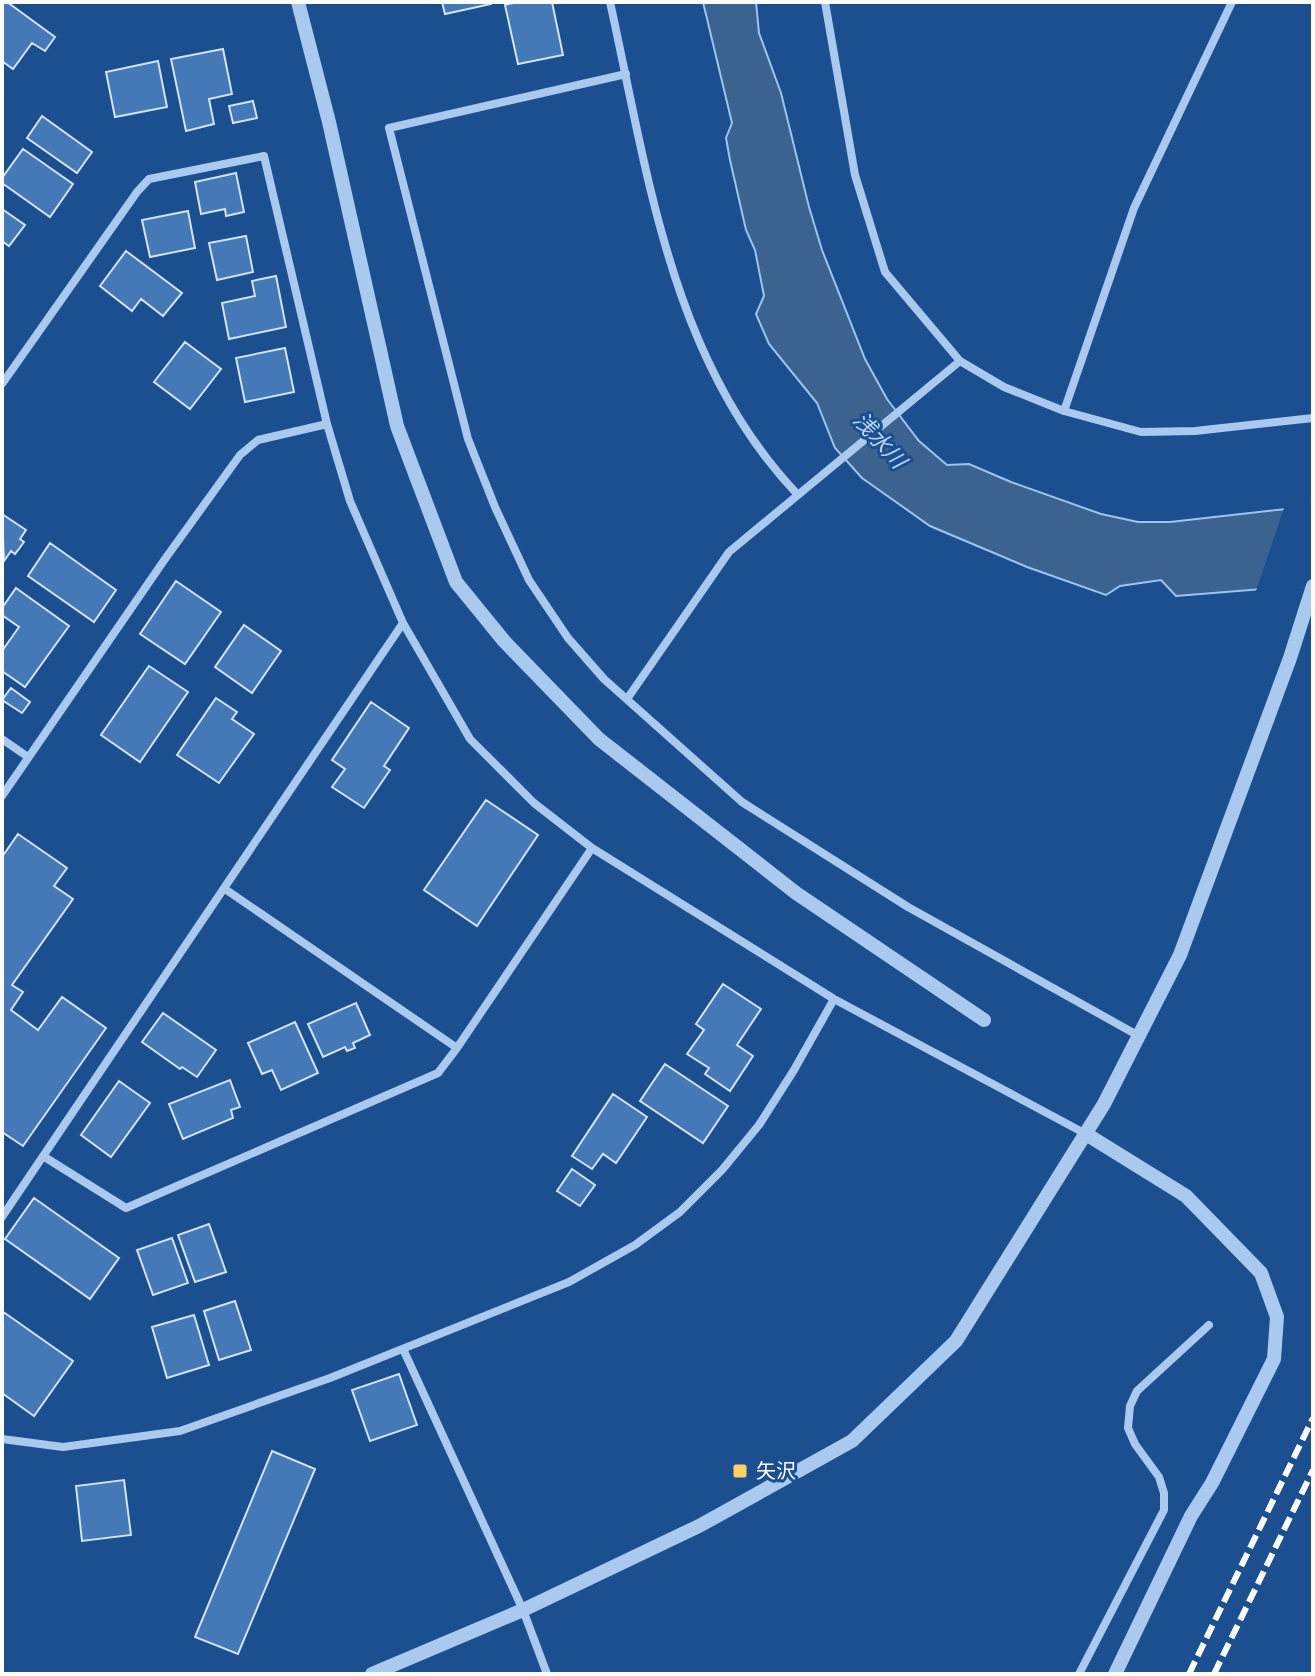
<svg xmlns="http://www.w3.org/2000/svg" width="1315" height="1676" font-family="Raleway,'Noto Sans JP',sans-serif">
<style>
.water{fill:#3c6290;stroke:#9cc4f0;stroke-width:2}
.pier{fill:#1b4f8f}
.building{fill:#4478b7;stroke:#cfe3fa;stroke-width:2}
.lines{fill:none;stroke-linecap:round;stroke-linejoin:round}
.minor{stroke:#a9c9ee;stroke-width:8}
.tertiary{stroke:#a9c9ee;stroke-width:14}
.rail{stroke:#fff;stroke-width:6;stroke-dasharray:14 6;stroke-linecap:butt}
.poi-dot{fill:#ffd166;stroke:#1b4f8f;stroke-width:3}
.labels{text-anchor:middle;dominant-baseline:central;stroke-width:6;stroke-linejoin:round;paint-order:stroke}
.poi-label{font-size:20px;fill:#fff;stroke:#1b4f8f;text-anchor:start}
.water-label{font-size:22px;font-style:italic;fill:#b5d3f5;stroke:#1b4f8f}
</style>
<rect width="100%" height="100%" fill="#1b4f8f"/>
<path class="water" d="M703,2H756L759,33L781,93L809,207L822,250L865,359L887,399L919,441L947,465L969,464L1011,482L1101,514L1138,522H1170L1313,506V585L1176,596L1161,580L1120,586L1106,595L1027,567L930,526L862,478L835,448L817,403L769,344L756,314L764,296L755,250L746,230L730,160L726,138L732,123Z"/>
<path class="pier" d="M1313,502V589L1255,594L1285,505Z"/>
<path class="building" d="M2,2H7L55,37L45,51L32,43L13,69L2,61Z
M442,2H491V4L445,14Z
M518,2H552L563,55L518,64L505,5Z
M223,49L232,94L209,99L214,124L186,131L171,59Z
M158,61L167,107L115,117L106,72Z
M253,101L257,118L233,123L229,106Z
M42,116L92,152L77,173L27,138Z
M23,149L73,184L50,217L2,183V178Z
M236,173L244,212L226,216L225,209L201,214L195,182Z
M2,209L25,225L9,246L2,241Z
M188,211L195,248L150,257L142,220Z
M246,236L253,272L217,280L209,243Z
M126,251L182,293L163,316L141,299L132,311L100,286Z
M276,276L286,327L229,339L222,303L255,296L252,281Z
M185,342L221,369L190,409L154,382Z
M285,348L294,392L245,402L236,358Z
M2,514L26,530L20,539L24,542L15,554L11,551L4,561Z
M50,543L116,590L94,622L28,576Z
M176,581L221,612L185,664L140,634Z
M16,588L69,626L25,687L2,671V651L19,627L2,615V608Z
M244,625L281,651L252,693L215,667Z
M149,666L188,692L140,762L101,735Z
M11,688L30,702L22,713L2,700Z
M216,698L237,712L232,719L254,734L219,783L177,755Z
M371,702L409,728L384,766L390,770L364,808L332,787L345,769L332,760Z
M486,800L538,835L477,926L424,890Z
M18,834L67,868L54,886L73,899L12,985L23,992L11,1010L38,1030L62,997L106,1028L23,1146L2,1132V857Z
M723,984L761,1009L737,1045L753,1056L730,1091L705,1074L709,1068L687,1054L704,1030L696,1024Z
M356,1003L370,1035L353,1043L355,1048L347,1051L345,1047L323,1057L308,1024Z
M163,1013L216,1050L197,1077L182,1067L180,1069L142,1042Z
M295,1022L318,1073L281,1090L272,1070L262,1074L248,1043Z
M665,1064L728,1106L703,1143L640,1101Z
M230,1080L240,1107L231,1110L233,1118L183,1139L169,1104Z
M119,1081L150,1103L111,1157L81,1135Z
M613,1094L647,1117L616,1163L603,1154L592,1169L572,1156Z
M572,1169L595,1185L580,1206L557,1191Z
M34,1198L119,1258L90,1299L5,1239Z
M209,1224L226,1272L195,1282L178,1235Z
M172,1238L188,1283L153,1295L137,1250Z
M235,1301L251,1350L219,1360L204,1311Z
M2,1311L73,1361L34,1416L2,1393Z
M194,1315L209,1365L167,1378L152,1327Z
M399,1374L417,1425L370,1441L352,1390Z
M272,1451L315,1469L238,1654L195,1637Z
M124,1480L131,1535L82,1541L76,1486Z"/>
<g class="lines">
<path class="minor" d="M610,2C648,174 671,362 798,495
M825,2L855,175L885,272L960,361L1004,387L1064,411L1141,432L1195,431L1313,418
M626,74L389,128L468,439L495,507L529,580L568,638L604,679L742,802L908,907L1139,1036
M2,384L137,192L149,179L264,156L327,424L258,440L240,455L165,559L2,796
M1064,411L1134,208L1232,2
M403,623L470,739L534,803L592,848L834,999L1086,1134
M627,699L729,552L960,361
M2,739L28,757
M225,889L457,1048
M43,1156L126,1208L438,1073L457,1048L592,848
M2,1217L403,623L350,501L327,424
M403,1349L523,1610L547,1674
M2,1439L63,1447L180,1431L330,1378L569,1282L635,1245L680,1212L722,1170L759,1125L794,1070L834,999
M1079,1674L1164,1510V1493L1159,1477L1135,1444L1128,1428L1130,1406L1137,1391L1209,1325"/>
<path class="tertiary" d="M298,2L329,122L397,426L456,582L504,641L599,739L796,893L984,1020
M1086,1134L1186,1196L1261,1273L1277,1317L1274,1359L1212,1483L1191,1516L1115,1674
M372,1674L523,1610L699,1526L852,1441L956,1341L1104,1104L1180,955L1290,658L1313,586"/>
<path class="rail" d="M1189,1674L1313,1418
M1214,1674L1313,1470"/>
</g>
<rect class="poi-dot" x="732" y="1463" width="16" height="16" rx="4"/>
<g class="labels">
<g class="poi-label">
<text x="756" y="1471">矢沢</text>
</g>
<g class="water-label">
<text transform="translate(880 440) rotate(48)">浅水川</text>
</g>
</g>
<rect width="1315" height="1676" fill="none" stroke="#ffffff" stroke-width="8"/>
</svg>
